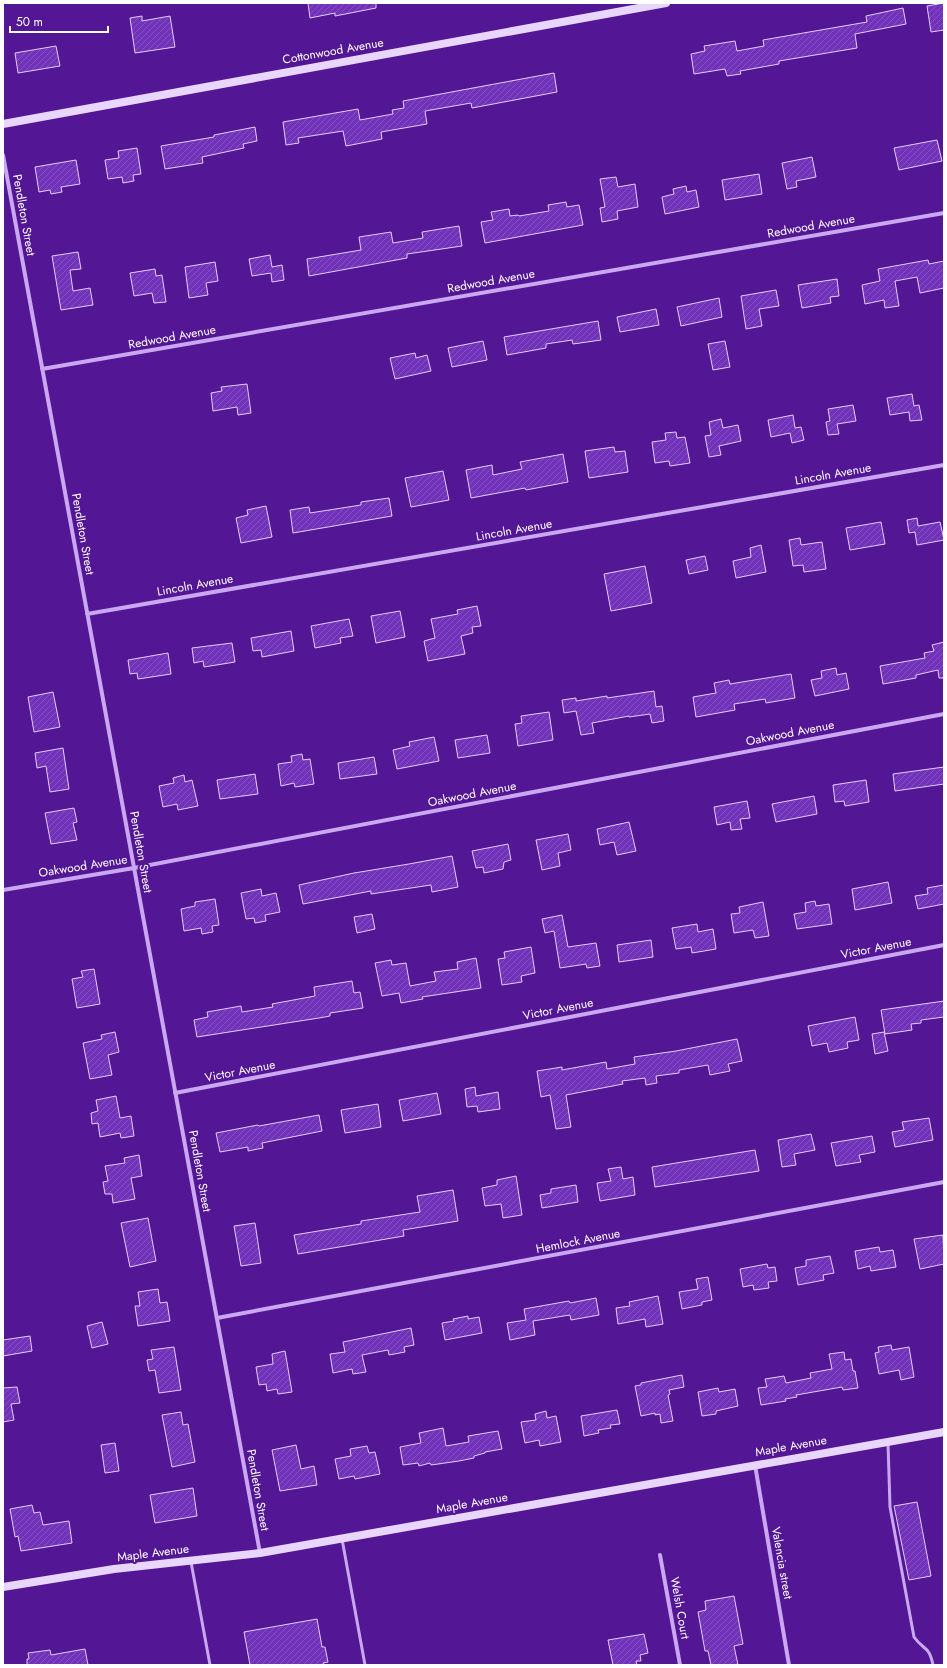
<svg xmlns="http://www.w3.org/2000/svg" width="947" height="1668" font-family="Jost,sans-serif">
<style>
.building{fill:url(#building-hatch);stroke:#e4cefc}
.lines{fill:none;stroke-linecap:round;stroke-linejoin:round}
.lane{stroke:#caa7f1;stroke-width:3}
.street{stroke:#caa7f1;stroke-width:4}
.secondary{stroke:#e8d6fc;stroke-width:8}
.labels{text-anchor:middle;dominant-baseline:central;stroke-width:4;stroke-linejoin:round;paint-order:stroke}
.street-label{font-size:12px;fill:#fff;stroke:#531695}
</style>
<defs>
<pattern id="building-hatch" width="6" height="6" patternUnits="userSpaceOnUse"><rect width="6" height="6" fill="#7131b8"/><path d="M-1 1l2-2M0 6l6-6M5 7l2-2" fill="none" stroke="#8650c3"/></pattern>
</defs>
<rect width="100%" height="100%" fill="#531695"/>
<path class="building" d="M308,3H376V8L335,16V13L310,18Z
M944,3V30L931,32L927,6Z
M903,8L906,24L855,34L857,48L779,61V64L740,71L741,74L727,76L725,69L694,74L691,54L705,51L704,46L735,41L737,51L764,46L763,40L867,22L866,16Z
M142,16V21L170,16L175,47L135,53L130,18Z
M56,46L60,66L18,73L15,53Z
M554,73L557,92L472,108L471,103L425,111L427,124L381,132L382,139L346,146L343,131L298,138L299,143L286,145L283,122L358,109L360,120L393,114L392,110L404,108L403,101Z
M255,127L257,141L243,144L244,148L202,157L203,163L165,169L161,146L214,137V135Z
M937,140L942,161L899,170L894,148Z
M137,148L141,174L133,175L134,181L123,183L122,177L108,179L105,160L119,158L118,151Z
M812,157L816,177L796,181L797,187L787,189L782,163Z
M76,160L80,184L61,187L62,192L51,194L50,190L39,192L35,167Z
M759,174L762,194L725,200L722,180Z
M616,177L618,187L635,184L638,207L617,211L618,219L602,222L600,208L605,207L600,179Z
M686,186L687,192L696,190L699,207L665,214L662,197L674,194L673,189Z
M566,202L567,207L579,205L583,225L485,243L481,222L493,220L491,212L509,209L510,216L518,215L519,216L549,211L548,205Z
M459,226L462,246L407,254V258L309,276L307,259L361,250L359,237L391,232L393,243L423,238L422,232Z
M78,252L81,269L70,270L73,291L90,288L93,305L61,310L52,256Z
M270,255L272,267L282,265L284,280L272,282L271,273L252,276L249,259Z
M928,260L929,264L944,261V288L920,293L917,277L895,281L899,306L885,308L884,300L865,304L862,285L880,281L878,269Z
M215,262L218,281L206,283L208,295L189,298L185,267Z
M155,269L156,276L162,275L166,302L154,303L152,293L134,296L130,273Z
M837,279L839,296L830,297L831,303L802,308L798,285Z
M776,290L779,306L759,309L762,326L746,329L741,296Z
M719,298L722,317L681,326L677,307Z
M656,309L659,325L620,332L617,317Z
M598,321L601,340L573,344L572,340L546,344V348L507,355L504,337Z
M483,341L487,360L452,367L448,348Z
M725,341L730,367L713,370L708,344Z
M415,353L416,358L427,355L431,371L395,379L390,358Z
M247,384L251,413L238,415L237,407L213,411L211,393L222,391L221,387Z
M912,394L914,406L919,405L922,420L910,421L909,412L890,415L887,398Z
M853,405L856,421L837,424L839,434L828,435L826,422L830,421L828,409Z
M793,415L795,428L801,427L804,440L792,443L790,433L771,437L768,420Z
M721,419L723,428L738,425L741,441L719,446L721,455L709,457L705,436L711,435L709,422Z
M676,432L677,438L685,437L690,463L670,466L669,461L655,463L652,442L666,440L665,433Z
M614,447L615,452L625,451L628,472L589,478L585,451Z
M563,454L568,482L526,490L525,488L471,498L466,470L492,465L493,475L522,469L520,462Z
M443,471L449,500L411,507L405,478Z
M389,498L392,516L293,533L290,510L309,507L310,513L361,505V502Z
M266,506L272,537L241,543L236,518L248,515L247,510Z
M917,518L918,526L940,522L944,540L917,545L915,532L909,533L907,520Z
M881,522L885,544L850,550L846,528Z
M800,538L801,545L822,542L826,569L804,572L803,565L793,566L789,540Z
M761,545L766,572L736,578L733,561L751,557L750,548Z
M705,556L708,570L689,574L686,560Z
M645,566L652,603L611,611L604,574Z
M477,606L481,626L472,627L473,633L461,636L465,654L428,661L424,641L435,638L431,619L458,614L457,610Z
M400,611L405,637L376,643L371,616Z
M349,619L353,636L340,638L341,643L315,648L311,626Z
M291,631L294,651L262,657L261,650L253,651L251,638Z
M944,642V678H939L938,670L916,675V678L883,684L880,666L925,658L924,653L934,651L932,645Z
M232,643L235,662L204,667L203,661L194,663L192,648Z
M168,653L171,674L138,679L137,673L130,674L128,660Z
M836,668L837,675L846,673L849,689L815,696L811,680L822,678L821,671Z
M791,674L795,698L766,703L765,699L734,704L735,710L696,717L693,697L716,693L714,683L729,680L730,684Z
M654,691L656,707L662,706L664,721L652,723L650,714L629,717V716L592,723L594,733L581,735L576,711L564,713L562,700L576,698V701L607,696V698Z
M53,692L60,727L34,732L28,697Z
M549,712L553,740L518,746L515,724L522,723L521,716Z
M487,735L490,753L458,758L455,740Z
M434,737L439,761L397,769L393,750L410,746L409,742Z
M63,748L69,789L50,792L46,766L37,768L35,753Z
M302,754L303,760L310,759L314,784L295,787L294,783L281,786L278,764L292,762L291,756Z
M374,757L377,774L340,779L338,763Z
M944,767V784L895,791L893,774Z
M255,774L258,794L220,799L217,780Z
M184,775L185,782L192,780L198,806L178,810L177,804L163,807L159,786L174,783L173,778Z
M866,780L869,802L845,806L844,801L835,802L833,785Z
M814,796L817,814L776,822L772,804Z
M747,801L750,818L740,819L742,829L731,830L730,822L717,825L714,807Z
M74,808L77,822L73,823L77,840L51,844L45,813Z
M629,822L636,851L617,855L614,842L600,845L597,829Z
M568,834L571,850L558,853L560,866L542,870L536,840Z
M508,844L511,860L504,862L503,869L484,873L483,867L476,868L472,851Z
M452,856L458,887L432,892L431,885L371,894V891L303,904L299,885L354,873L409,864Z
M888,882L892,903L855,910L852,889Z
M944,885V904L918,909L915,896L928,894L927,888Z
M261,889L262,896L276,893L280,912L265,915L266,921L255,923L254,918L246,919L241,893Z
M215,899L219,925L212,926L213,932L202,934L201,928L184,931L181,909L195,906V902Z
M815,901L816,906L829,904L832,924L797,929L794,914L806,912L805,903Z
M763,902L769,936L755,938L753,930L734,933L731,914L740,913L739,907Z
M372,914L375,929L357,933L354,917Z
M562,915L568,947L596,943L600,966L587,968L586,964L560,968L554,931L545,933L542,919Z
M697,924L698,932L713,929L716,949L692,953L691,947L676,949L672,928Z
M651,940L653,957L619,962L617,945Z
M531,947L535,973L521,976L522,982L502,985L498,959L505,958L504,952Z
M476,958L481,988L422,997L423,999L401,1003L399,993L382,996L375,963L391,960L392,965L406,963L410,986L436,981L434,972L458,969L457,962Z
M94,969L100,1004L77,1008L72,979L83,977L81,971Z
M352,981L354,993L360,992L363,1008L330,1013V1016L319,1018L197,1037L194,1020L208,1017L207,1012L241,1006L242,1012L273,1007L272,1004L315,996L314,987Z
M944,1001V1017L921,1020V1023L911,1024L912,1030L885,1034L881,1010Z
M855,1017L859,1040L847,1042L848,1048L829,1052L827,1043L812,1046L808,1026Z
M115,1032L119,1052L108,1055L112,1075L90,1079L83,1043L102,1039L101,1035Z
M884,1032L888,1051L875,1054L872,1034Z
M737,1039L742,1061L728,1064L730,1071L710,1075L708,1065L679,1070V1073L656,1076L657,1083L646,1085L645,1078L622,1081L623,1084L566,1095L571,1127L556,1129L550,1095L541,1097L537,1071L562,1067V1070L606,1062L607,1069L635,1064L634,1057L676,1051Z
M475,1087L476,1096L498,1092L500,1109L478,1112L477,1106L467,1107L465,1089Z
M437,1093L441,1114L403,1121L399,1100Z
M116,1096L120,1118L131,1116L134,1136L121,1138L120,1133L100,1137L98,1123L92,1124L91,1113L98,1111L96,1100Z
M378,1104L381,1127L345,1133L341,1110Z
M319,1115L322,1131L262,1143L263,1148L248,1151V1147L220,1152L216,1133L258,1125L259,1126Z
M929,1118L933,1140L895,1147L892,1132L904,1130L902,1122Z
M811,1134L815,1150L794,1154L796,1165L782,1167L778,1140Z
M872,1136L875,1152L859,1155L861,1162L836,1166L831,1143Z
M755,1150L759,1171L655,1187L652,1167Z
M139,1155L142,1176L131,1178L135,1199L113,1203L112,1194H105L103,1182L108,1181L105,1166L125,1163L124,1158Z
M621,1167L623,1179L633,1177L635,1195L600,1201L597,1183L611,1181L608,1169Z
M516,1176L522,1215L503,1218L501,1204L485,1206L482,1188L497,1185V1180Z
M576,1185L578,1202L542,1208L540,1195L551,1193V1189Z
M453,1190L458,1221L403,1230L404,1236L298,1254L294,1235L361,1224V1221L420,1212L417,1196Z
M148,1218L156,1261L130,1267L121,1223Z
M255,1223L261,1263L241,1266L234,1226Z
M943,1235L944,1264L920,1269L914,1239Z
M879,1247L880,1252L893,1250L896,1267L871,1271L870,1266L858,1269L855,1251Z
M830,1256L834,1273L823,1275L824,1280L798,1285L795,1268L806,1266V1260Z
M767,1264L768,1268L775,1267L777,1281L768,1282L769,1288L754,1290L753,1285L743,1287L740,1269Z
M708,1277L712,1300L702,1302V1305L682,1309L679,1292L698,1289L696,1279Z
M158,1289L160,1303L167,1302L170,1321L138,1326L135,1306H140L138,1292Z
M658,1296L663,1324L646,1327L645,1319L618,1324L616,1308L630,1306L629,1302Z
M596,1298L599,1315L571,1320L570,1315L533,1321L535,1335L510,1340L507,1323L526,1320L524,1309L569,1301L570,1303Z
M468,1316V1319L479,1317L482,1333L445,1340L442,1323L454,1321L453,1319Z
M102,1322L108,1344L92,1348L87,1326Z
M411,1328L414,1345L404,1347L405,1352L389,1355L388,1350L362,1355L366,1372L353,1374L352,1369L333,1373L330,1354L345,1352L343,1342Z
M30,1336L32,1351L3,1356V1340Z
M891,1345L892,1350L909,1347L914,1377L901,1380L899,1370L879,1374L875,1353L879,1352L878,1347Z
M174,1347L181,1390L159,1393L155,1370L149,1371L147,1360L153,1359L151,1350Z
M285,1351L292,1392L278,1394L277,1389L267,1391L266,1384L259,1385L256,1367L273,1364L272,1354Z
M844,1352L845,1360L851,1359L853,1371H855L858,1388L843,1390L842,1387L796,1395L797,1397L785,1399L786,1401L761,1405L758,1388L767,1387L765,1379L784,1376L786,1383L811,1378L810,1373L832,1369L829,1354Z
M682,1375L684,1387L669,1390L670,1394L668,1395L673,1421L661,1423L660,1414L655,1415V1413L641,1416L635,1386L641,1385V1383Z
M17,1387L20,1403L11,1404L14,1420L3,1422V1388Z
M718,1388L719,1392L735,1389L738,1406L716,1411V1414L702,1416L698,1392Z
M617,1410L620,1424L610,1425L611,1428L598,1430L599,1433L584,1436L581,1416Z
M546,1411L547,1418L556,1416L561,1442L540,1446L539,1440L525,1443L521,1422L536,1420L535,1414Z
M181,1412L183,1425L188,1424L195,1462L172,1467L162,1415Z
M443,1428L446,1446L469,1442L468,1436L498,1431L502,1449L485,1452V1453L474,1456V1458L459,1461L431,1465L430,1463L419,1466L418,1463L403,1465L400,1447L421,1443L419,1433Z
M115,1443L119,1471L105,1473L101,1445Z
M296,1445L301,1469L314,1466L317,1485L280,1491L272,1450Z
M367,1446L369,1453L375,1452L380,1474L355,1479L354,1476L339,1479L335,1459L351,1456L350,1449Z
M193,1488L197,1516L155,1523L150,1495Z
M917,1502L931,1576L909,1580L894,1506Z
M32,1505L34,1513L40,1512L43,1525L69,1521L72,1543L21,1551L18,1536L15,1537L10,1509Z
M734,1596L743,1644L734,1646L738,1665H711L708,1651H705L698,1612L706,1610L705,1601Z
M317,1619L322,1647H325L328,1662L323,1663L324,1665H250L244,1632Z
M644,1634L648,1653L640,1655L641,1661H636L637,1665H613L608,1640Z
M85,1649L88,1665H27V1659H29L28,1653L50,1650L51,1655Z"/>
<g class="lines">
<path class="lane" d="M888,1443L890,1507L914,1637C924,1651 929,1645 933,1665
M342,1539L365,1665
M191,1562L210,1665"/>
<path class="street" d="M3,155L260,1553
M42,369L944,213
M87,614L944,465
M3,890L134,868L944,714
M175,1093L944,945
M217,1318L944,1182
M755,1465L789,1665
M660,1555L680,1665"/>
<path class="secondary" d="M3,124L666,3
M3,1587L114,1569L260,1553L944,1432"/>
</g>
<g class="labels">
<g class="street-label">
<text transform="translate(333 51) rotate(-10)">Cottonwood Avenue</text>
<text transform="translate(24 215) rotate(80)">Pendleton Street</text>
<text transform="translate(811 226) rotate(-10)">Redwood Avenue</text>
<text transform="translate(491 281) rotate(-10)">Redwood Avenue</text>
<text transform="translate(172 337) rotate(-10)">Redwood Avenue</text>
<text transform="translate(833 474) rotate(-10)">Lincoln Avenue</text>
<text transform="translate(514 530) rotate(-10)">Lincoln Avenue</text>
<text transform="translate(83 534) rotate(80)">Pendleton Street</text>
<text transform="translate(195 585) rotate(-10)">Lincoln Avenue</text>
<text transform="translate(790 733) rotate(-11)">Oakwood Avenue</text>
<text transform="translate(472 794) rotate(-11)">Oakwood Avenue</text>
<text transform="translate(141 852) rotate(80)">Pendleton Street</text>
<text transform="translate(83 866) rotate(-9)">Oakwood Avenue</text>
<text transform="translate(876 948) rotate(-11)">Victor Avenue</text>
<text transform="translate(558 1009) rotate(-11)">Victor Avenue</text>
<text transform="translate(240 1071) rotate(-11)">Victor Avenue</text>
<text transform="translate(200 1171) rotate(80)">Pendleton Street</text>
<text transform="translate(578 1241) rotate(-11)">Hemlock Avenue</text>
<text transform="translate(791 1446) rotate(-10)">Maple Avenue</text>
<text transform="translate(258 1490) rotate(80)">Pendleton Street</text>
<text transform="translate(472 1503) rotate(-10)">Maple Avenue</text>
<text transform="translate(153 1553) rotate(-7)">Maple Avenue</text>
<text transform="translate(782 1563) rotate(80)">Valencia street</text>
<text transform="translate(680 1608) rotate(80)">Welsh Court</text>
</g>
</g>
<rect width="947" height="1668" fill="none" stroke="#ffffff" stroke-width="8"/>
<path d="M10 26v6h98v-6" fill="none" stroke="#ffffff" stroke-width="2"/>
<text x="16" y="26" font-size="12" fill="#ffffff" stroke="#531695" stroke-width="3" paint-order="stroke">50 m</text>
</svg>
